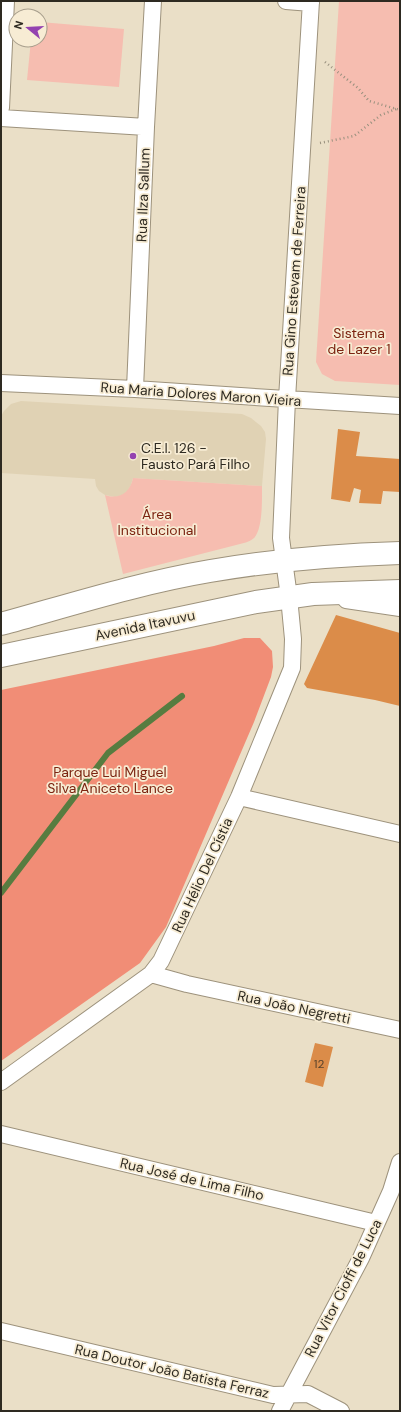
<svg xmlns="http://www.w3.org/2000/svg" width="401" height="1412" font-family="'DM Sans',sans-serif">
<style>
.built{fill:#e0d2b4}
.green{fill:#f6bdb0}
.forest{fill:#f18d76}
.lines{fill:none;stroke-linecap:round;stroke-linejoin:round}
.stream{stroke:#577c40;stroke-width:6}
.building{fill:#db8c49}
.minor-casing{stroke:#9d927c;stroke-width:18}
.secondary-casing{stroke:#9d927c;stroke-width:24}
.path{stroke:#98907e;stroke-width:2.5;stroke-dasharray:1 3;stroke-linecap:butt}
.minor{stroke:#fff;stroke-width:16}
.secondary{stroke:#fff;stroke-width:22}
.poi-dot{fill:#9442b0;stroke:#f7ecd4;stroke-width:1.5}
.labels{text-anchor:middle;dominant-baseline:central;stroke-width:3.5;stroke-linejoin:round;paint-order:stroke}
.number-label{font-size:12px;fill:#59422b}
.street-label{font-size:14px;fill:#2e2a21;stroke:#f7ecd4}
.park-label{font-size:14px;fill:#7c2411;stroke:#f7ecd4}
.poi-label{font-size:14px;fill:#2e2a21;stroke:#f7ecd4;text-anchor:start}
</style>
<rect width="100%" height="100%" fill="#eadfc7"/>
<path class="built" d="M21,401L242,414L251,418L261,426L265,432L266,439L262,486L133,478L131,485L127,492L121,496L115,497L105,495L99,491L96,486L95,479L1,473V416L4,411L11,404Z"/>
<path class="green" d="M339,1H400V385L335,381L322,374L316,362Z
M40,22L124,29L119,87L27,80L31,40H40Z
M133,478L262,486C262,498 263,529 254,538C251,541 245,543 240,544L123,574L105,495C119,500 130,493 133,478Z"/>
<path class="forest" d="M244,638H260L272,651L273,667L271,677L254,722L166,927L140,963L1,1061V690L214,646Z"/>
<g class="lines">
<path class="stream" d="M1,893L108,753L182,696"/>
</g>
<path class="building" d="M338,429L360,432L356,456L400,459V492L383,491L381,504L359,503L361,490L354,488L350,502L331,499Z
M336,615L400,633V706L375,700L307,688L304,684Z
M315,1043L333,1047L323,1087L305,1082Z"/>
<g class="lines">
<g class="minor-casing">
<path id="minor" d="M286,1L311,3
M1,108L6,1
M1,118L146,127
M1,383L135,389L270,398L400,406
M135,389L146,127L153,1
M346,600L400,608
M239,797L400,834
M151,974L187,984L400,1030
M1,1082L151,974L161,961L239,797L292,668L293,639L289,597L281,538L287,399L311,1
M1,1134L376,1223
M1,1331L273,1395L308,1394L341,1411
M280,1411L361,1258L391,1191L400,1162"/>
</g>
<g class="secondary-casing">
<path id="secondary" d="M1,624C70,605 139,583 210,571C273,560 336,555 400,553
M1,656L256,602L313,594L400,591"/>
</g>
<path class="path" d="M325,62L358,88L369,101L400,110
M320,143L354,136L381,115L396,109"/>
<use href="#minor" class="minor"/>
<use href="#secondary" class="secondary"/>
</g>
<circle class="poi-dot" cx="133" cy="456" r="4"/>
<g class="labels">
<g class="number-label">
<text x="319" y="1064">12</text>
</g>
<g class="street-label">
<text transform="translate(143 195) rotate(-88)">Rua Ilza Sallum</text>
<text transform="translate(294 281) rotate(-86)">Rua Gino Estevam de Ferreira</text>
<text transform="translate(201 394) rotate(4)">Rua Maria Dolores Maron Vieira</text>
<text transform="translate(145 625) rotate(-12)">Avenida Itavuvu</text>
<text transform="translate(202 875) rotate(-65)">Rua Hélio Del Cístia</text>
<text transform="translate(294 1007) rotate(12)">Rua João Negretti</text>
<text transform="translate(192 1179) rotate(13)">Rua José de Lima Filho</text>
<text transform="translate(343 1288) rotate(-63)">Rua Vitor Cioffi de Luca</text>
<text transform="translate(172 1371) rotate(13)">Rua Doutor João Batista Ferraz</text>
</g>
<g class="park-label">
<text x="359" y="333">Sistema<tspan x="359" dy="16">de Lazer 1</tspan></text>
<text x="157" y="514">Área<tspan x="157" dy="16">Institucional</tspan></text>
<text x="110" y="772">Parque Lui Miguel<tspan x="110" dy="16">Silva Aniceto Lance</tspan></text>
</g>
<g class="poi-label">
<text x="141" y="448">C.E.I. 126 -<tspan x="141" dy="16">Fausto Pará Filho</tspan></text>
</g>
</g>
<rect width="401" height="1412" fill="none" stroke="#2e2a21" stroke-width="4"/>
<g transform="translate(28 28) rotate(288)"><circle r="19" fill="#f7ecd4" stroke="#a79e8c"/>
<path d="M0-3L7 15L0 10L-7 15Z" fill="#9442b0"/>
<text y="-6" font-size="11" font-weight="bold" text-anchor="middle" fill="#2e2a21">N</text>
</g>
</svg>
